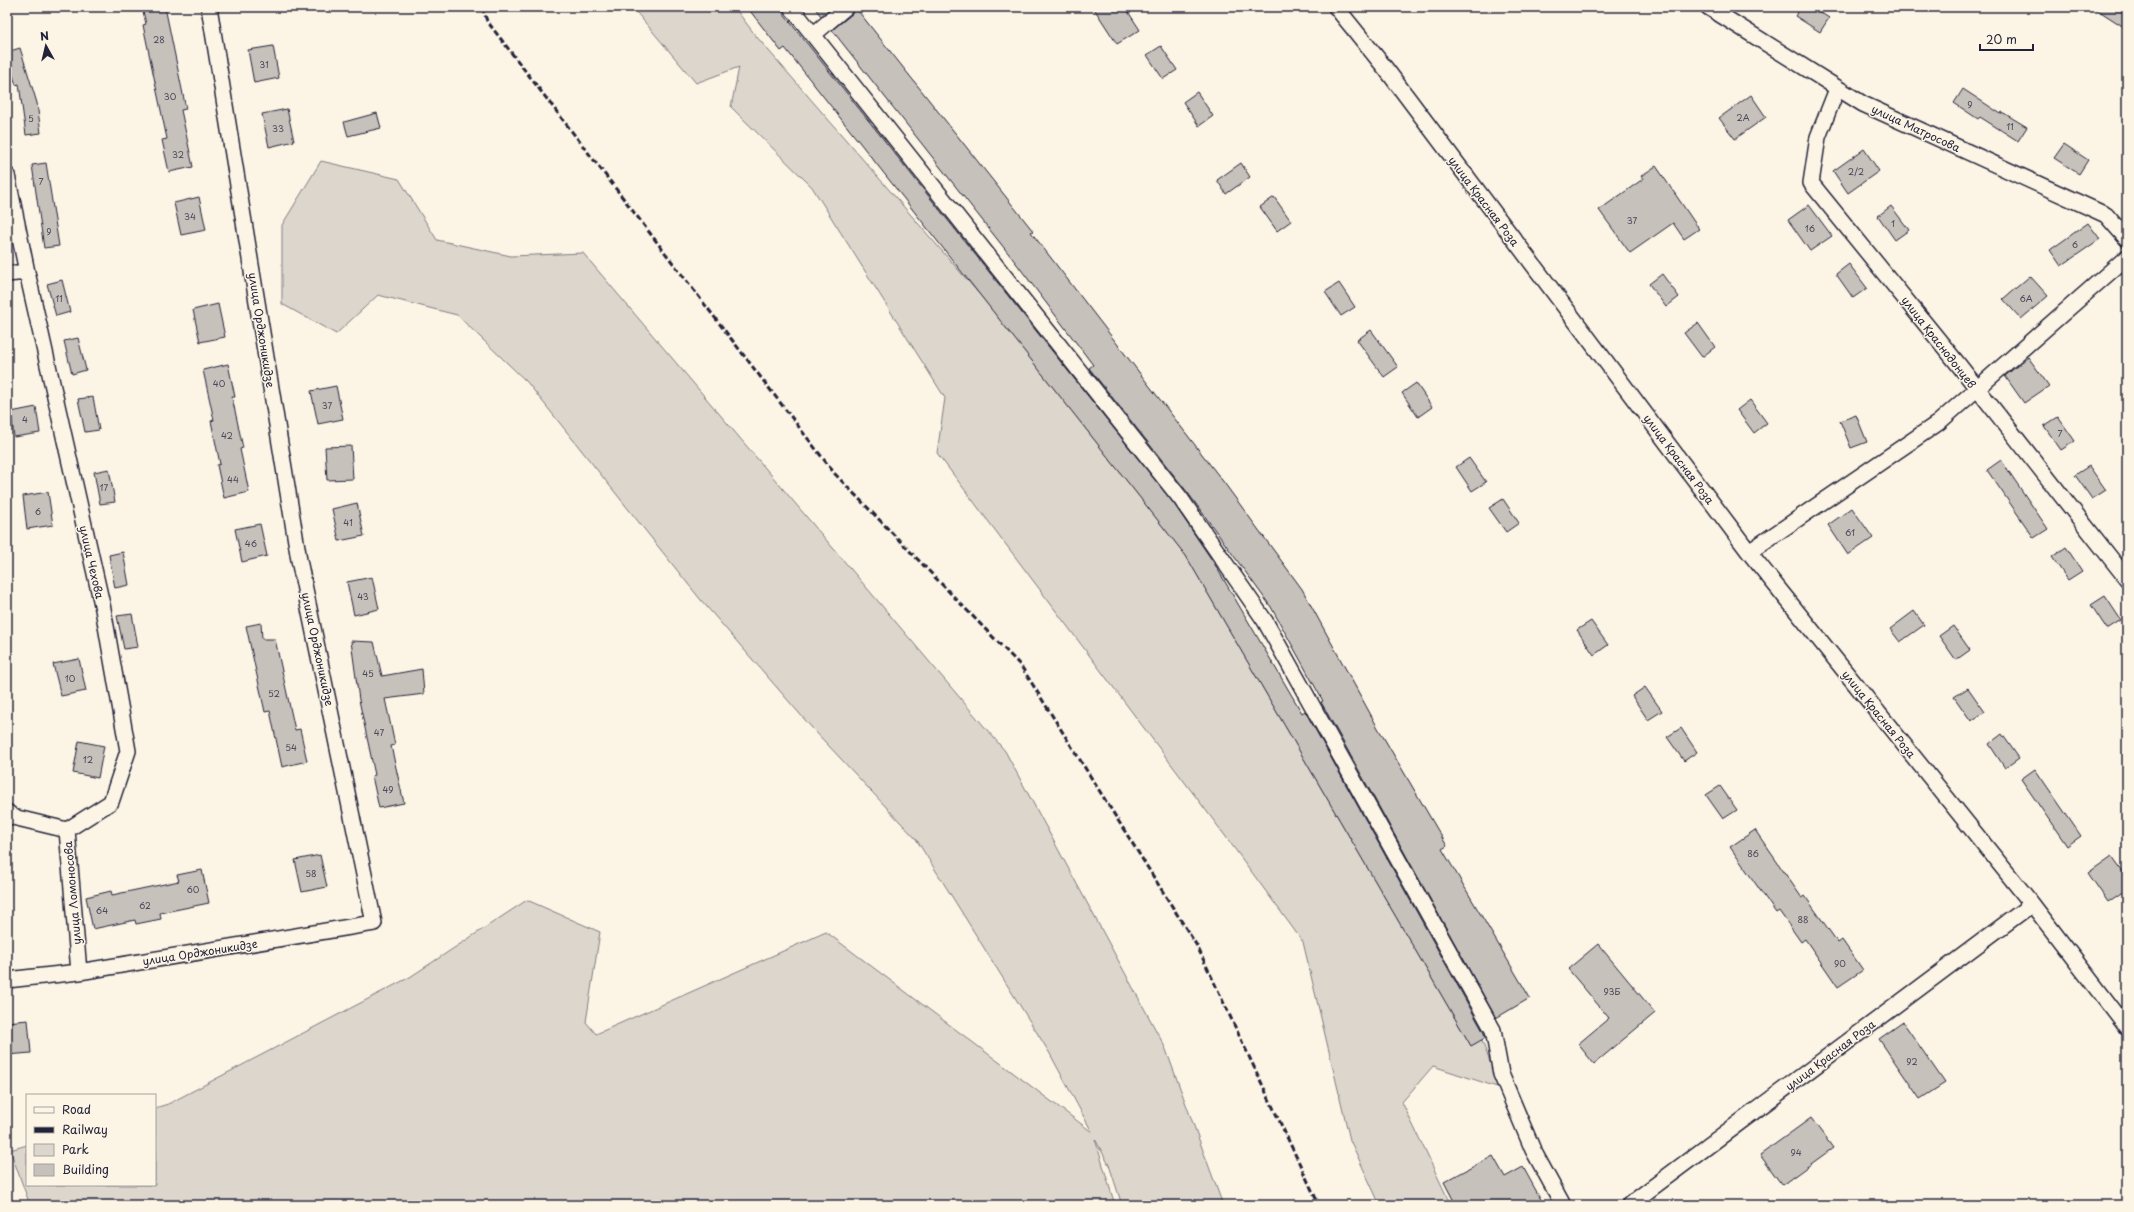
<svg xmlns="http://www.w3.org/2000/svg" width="2134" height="1212" font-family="'Playpen Sans',sans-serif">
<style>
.green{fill:#dcd6cc;stroke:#7f7c84}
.building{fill:#c6c1bb;stroke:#22223b}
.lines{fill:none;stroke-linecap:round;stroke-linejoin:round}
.minor-casing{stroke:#22223b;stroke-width:18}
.minor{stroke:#fcf5e5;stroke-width:15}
.rail{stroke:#22223b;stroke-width:3;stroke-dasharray:6 3;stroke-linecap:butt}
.labels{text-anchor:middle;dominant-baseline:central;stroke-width:3;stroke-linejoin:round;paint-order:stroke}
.number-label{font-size:9px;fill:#4b4a5b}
.street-label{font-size:11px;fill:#22223b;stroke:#fcf5e5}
</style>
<rect width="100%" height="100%" fill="#fcf5e5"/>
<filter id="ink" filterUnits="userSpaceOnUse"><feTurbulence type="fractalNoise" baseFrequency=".025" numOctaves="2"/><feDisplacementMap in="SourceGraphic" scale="8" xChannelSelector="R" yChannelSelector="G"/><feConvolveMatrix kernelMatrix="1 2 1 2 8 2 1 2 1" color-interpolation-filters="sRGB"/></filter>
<g filter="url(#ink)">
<path class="green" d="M632,7H734L756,36L1193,541L1482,1041L1500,1088L1433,1066L1402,1102L1451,1205H1380L1350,1140L1303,942L1226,837L937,453L945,398L812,187L731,107L739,67L696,83Z
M321,161L399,179L437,240L511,256L583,253L1005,751L1165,1047L1223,1205H1122L1109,1165L1095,1139L1115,1205H30L10,1150L27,1145V1185H155V1108L168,1104L410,977L527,900L600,932L586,1022L596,1034L826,932L1092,1132L1049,1052L916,839L812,728L700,599L527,382L457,315L378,295L336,334L282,304V225Z"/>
<path class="building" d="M142,7H165L186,109L181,110L193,167L169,172L162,140L167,139L143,25L146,24Z
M747,7H778L1174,504L1214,563L1302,713L1305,711L1484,1033L1485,1038L1471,1046L1186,556L785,48L781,51Z
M814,7H832L821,16Z
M855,7L1033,231L1031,232L1225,484L1302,589L1378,728L1447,846L1442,849L1530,998L1496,1018L1321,702L1323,701L1271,607L1188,493L1089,368L1093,365L1016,263L832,30L852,14Z
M1093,7H1125L1140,30L1117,44Z
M1801,7H1812L1829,18L1820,32L1795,16Z
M2093,7H2127V29Z
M273,46L279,78L254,83L248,50Z
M1161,46L1177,70L1163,79L1147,55Z
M20,48L37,103L41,133L26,135L19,84L16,85L7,57V52Z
M1963,89L2001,114L2002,112L2027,127L2018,141L1980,117L1978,119L1954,103Z
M1197,92L1213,116L1199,126L1183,102Z
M1751,95L1766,117L1735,139L1719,118Z
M287,109L294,141L269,147L262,114Z
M377,113L381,128L348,136L344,122Z
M2064,144L2088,160L2079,174L2054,158Z
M1864,149L1879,171L1848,193L1833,171Z
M46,163L59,246L44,248L32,165Z
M1241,163L1250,177L1226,194L1217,180Z
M1656,166L1699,229L1684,239L1673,223L1630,253L1599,210L1643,179L1641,176Z
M199,197L206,230L181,235L174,203Z
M1274,197L1291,221L1277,231L1260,207Z
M1809,205L1832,236L1810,251L1788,220Z
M1891,206L1909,230L1895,240L1878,216Z
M2088,223L2100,239L2061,266L2050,250Z
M1849,264L1867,288L1853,298L1836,274Z
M1662,274L1679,297L1666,307L1649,284Z
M2030,276L2048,296L2021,319L2003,299Z
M62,280L70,312L56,316L47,284Z
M1339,283L1355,307L1341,316L1325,292Z
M218,304L225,337L200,342L193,310Z
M1698,323L1715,347L1702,357L1684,333Z
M1371,330L1398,367L1384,377L1357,340Z
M78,338L86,370L72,374L64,341Z
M2028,357L2049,386L2024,403L2005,376Z
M228,364L235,397H232L243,448L240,449L249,492L224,498L217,465L220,464L211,421L214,420L203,370Z
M1416,383L1432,407L1418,417L1402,393Z
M336,386L343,419L318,424L311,391Z
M93,397L99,430L85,432L78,399Z
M1750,400L1767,423L1754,433L1737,410Z
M36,407L40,433L14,437L11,412Z
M1856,415L1867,442L1851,448L1840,421Z
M2058,417L2075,441L2061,450L2044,426Z
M351,446L353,479L327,480L325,447Z
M1469,458L1486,482L1472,491L1456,467Z
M2001,460L2048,529L2034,538L1987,470Z
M2089,466L2106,490L2092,499L2075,475Z
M109,469L115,502L100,504L94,472Z
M48,492L53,525L27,529L23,496Z
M1503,499L1519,523L1506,532L1489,508Z
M357,503L364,536L339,541L332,509Z
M1852,508L1873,538L1848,555L1828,525Z
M260,524L267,556L242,562L235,529Z
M2066,547L2082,571L2068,580L2052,557Z
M123,552L129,585L115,588L109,555Z
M372,577L379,609L354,615L347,582Z
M2105,596L2121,620L2107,629L2091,605Z
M1914,611L1924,625L1900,642L1890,629Z
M132,614L138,647L124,649L117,616Z
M1591,621L1608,645L1594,655L1577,630Z
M261,623L262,639H275L295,730L300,729L307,761L282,767L270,711L265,712L246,626Z
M1953,626L1970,650L1956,660L1939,636Z
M351,641L374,642L382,676L422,669L424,694L385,699L395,745L391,746L404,803L379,808L372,776L375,775L359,700Z
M79,659L86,691L61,696L53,664Z
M1645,687L1662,711L1648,720L1632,696Z
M1968,688L1985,712L1971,721L1954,697Z
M1681,728L1697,752L1684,761L1667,737Z
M2002,734L2019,758L2005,768L1989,744Z
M79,741L104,746L98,778L73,773Z
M2035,769L2081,836L2067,846L2021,779Z
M1720,786L1737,810L1723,819L1706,795Z
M1755,830L1802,898L1805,896L1838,943L1842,940L1863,970L1838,987L1805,939L1801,942L1779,911L1776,913L1730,847Z
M320,855L327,887L302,892L295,860Z
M2112,856L2127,877V889L2108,902L2088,873Z
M202,870L209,903L160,913L161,919L136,924L135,920L93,929L86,897L111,891L112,895L179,881L177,875Z
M1598,944L1655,1013L1594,1064L1578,1044L1609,1018L1568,969Z
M28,1020L31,1053L7,1055V1022Z
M1903,1022L1945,1083L1920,1099L1879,1039Z
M1811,1118L1833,1148L1782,1185L1760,1155Z
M1493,1156L1505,1177L1523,1167L1544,1205H1456L1444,1182Z"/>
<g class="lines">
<g class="minor-casing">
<path id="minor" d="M791,7L1181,499L1265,621L1493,1030L1501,1074L1533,1150L1563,1205
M1336,7L1386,69L1749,552L2032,904L2127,1028
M1708,7L1863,104L2106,215L2127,239
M813,35L846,7
M1837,89L1818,137L1811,183L1958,364L2127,579
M7,175L27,272L7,274
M27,272L103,609L128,751L111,802L67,830
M1749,552L1938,423L2127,257
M7,812L13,817L67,830L79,972
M7,980L79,972L374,923L299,560L209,7
M1629,1205L2032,904"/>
</g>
<use href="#minor" class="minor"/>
<path class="rail" d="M482,7L487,21L835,474L1021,666L1197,946L1319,1205"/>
</g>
</g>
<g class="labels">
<g class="number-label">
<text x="159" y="39">28</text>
<text x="264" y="64">31</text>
<text x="170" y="96">30</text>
<text x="1970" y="104">9</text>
<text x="1743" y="117">2А</text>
<text x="31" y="118">5</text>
<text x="2010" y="126">11</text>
<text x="278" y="128">33</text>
<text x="178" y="154">32</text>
<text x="1856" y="171">2/2</text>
<text x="41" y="181">7</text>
<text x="190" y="216">34</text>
<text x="1632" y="220">37</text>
<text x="1893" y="223">1</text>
<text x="1810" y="228">16</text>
<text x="49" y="231">9</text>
<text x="2075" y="244">6</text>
<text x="59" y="298">11</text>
<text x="2026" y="298">6А</text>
<text x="219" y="383">40</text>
<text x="327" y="405">37</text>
<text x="25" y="419">4</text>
<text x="2060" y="433">7</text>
<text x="227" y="435">42</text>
<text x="233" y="479">44</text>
<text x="104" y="487">17</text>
<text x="38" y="511">6</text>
<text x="348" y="522">41</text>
<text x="1850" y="532">61</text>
<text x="251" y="543">46</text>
<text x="363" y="596">43</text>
<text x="368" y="673">45</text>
<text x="70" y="678">10</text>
<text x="274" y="693">52</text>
<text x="379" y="732">47</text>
<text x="291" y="747">54</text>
<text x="88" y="759">12</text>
<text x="388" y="789">49</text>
<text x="1753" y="853">86</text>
<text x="311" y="873">58</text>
<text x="193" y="889">60</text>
<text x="145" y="905">62</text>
<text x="102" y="910">64</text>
<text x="1803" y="919">88</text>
<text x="1840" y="963">90</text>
<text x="1612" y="991">93Б</text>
<text x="1912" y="1061">92</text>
<text x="1796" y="1152">94</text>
</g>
<g class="street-label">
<text transform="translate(1916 128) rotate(25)">улица Матросова</text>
<text transform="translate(1484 201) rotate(53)">улица Красная Роза</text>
<text transform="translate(262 330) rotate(81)">улица Орджоникидзе</text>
<text transform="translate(1939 342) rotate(52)">улица Краснодонцев</text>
<text transform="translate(1679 459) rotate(53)">улица Красная Роза</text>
<text transform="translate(92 562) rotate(77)">улица Чехова</text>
<text transform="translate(318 649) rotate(78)">улица Орджоникидзе</text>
<text transform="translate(1879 714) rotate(51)">улица Красная Роза</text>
<text transform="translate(72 893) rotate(-95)">улица Ломоносова</text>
<text transform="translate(200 952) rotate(-9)">улица Орджоникидзе</text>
<text transform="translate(1830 1055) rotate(-37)">улица Красная Роза</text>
</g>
</g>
<rect width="2134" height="1212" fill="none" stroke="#fcf5e5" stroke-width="24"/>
<rect x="12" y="12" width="2110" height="1188" fill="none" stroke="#22223b" stroke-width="1.5" filter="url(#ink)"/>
<rect x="26" y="1094" width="130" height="92" fill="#fcf5e5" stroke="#a5a1a1"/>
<rect x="34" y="1107" width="20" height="6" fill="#fcf5e5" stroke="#a5a1a1"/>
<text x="62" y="1114" font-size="12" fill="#22223b">Road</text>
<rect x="34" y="1127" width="20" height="6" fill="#22223b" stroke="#a5a1a1"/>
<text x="62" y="1134" font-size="12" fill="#22223b">Railway</text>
<rect x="34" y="1144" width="20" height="12" fill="#dcd6cc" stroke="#a5a1a1"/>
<text x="62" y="1154" font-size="12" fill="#22223b">Park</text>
<rect x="34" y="1164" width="20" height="12" fill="#c6c1bb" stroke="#a5a1a1"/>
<text x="62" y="1174" font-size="12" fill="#22223b">Building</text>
<g transform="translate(46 46) rotate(352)" stroke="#fcf5e5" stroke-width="3" paint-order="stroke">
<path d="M0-3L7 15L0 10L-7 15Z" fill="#22223b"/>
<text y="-6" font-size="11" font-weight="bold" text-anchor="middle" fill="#22223b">N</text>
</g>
<path d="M1980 44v6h53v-6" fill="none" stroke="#22223b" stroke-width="2"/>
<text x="1986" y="44" font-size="12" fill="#22223b" stroke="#fcf5e5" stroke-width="3" paint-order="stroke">20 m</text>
</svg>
